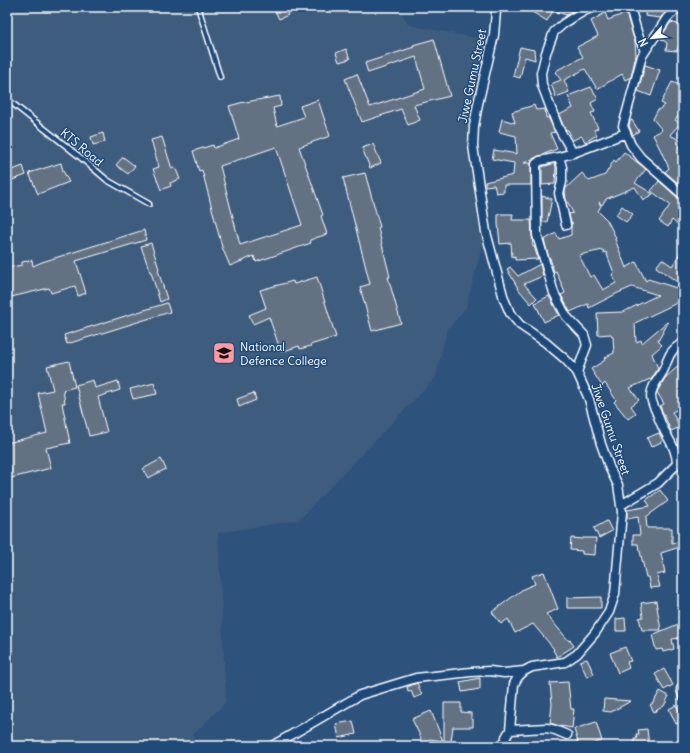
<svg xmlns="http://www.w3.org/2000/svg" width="690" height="753" font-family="Delius,sans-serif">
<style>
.built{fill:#3e5c7e}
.building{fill:#647283;stroke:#fff;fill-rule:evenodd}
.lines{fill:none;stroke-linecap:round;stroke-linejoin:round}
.service-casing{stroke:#fff;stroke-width:7}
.minor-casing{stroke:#fff;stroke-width:11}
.service{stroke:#1f4a7a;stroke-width:4}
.minor{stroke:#1f4a7a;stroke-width:8}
.labels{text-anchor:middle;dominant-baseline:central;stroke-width:3;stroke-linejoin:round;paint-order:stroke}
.street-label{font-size:12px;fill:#fff;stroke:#1f4a7a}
.poi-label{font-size:12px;fill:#fff;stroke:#1f4a7a;text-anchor:start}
</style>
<rect width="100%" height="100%" fill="#2d527c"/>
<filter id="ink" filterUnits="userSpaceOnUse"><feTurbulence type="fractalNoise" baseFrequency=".025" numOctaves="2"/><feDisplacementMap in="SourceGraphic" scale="8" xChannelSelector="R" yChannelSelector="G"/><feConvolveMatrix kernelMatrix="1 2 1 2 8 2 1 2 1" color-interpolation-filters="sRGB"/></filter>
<g filter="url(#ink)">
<path class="built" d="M7,7H398L409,25L492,41L471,153L484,239L466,308L447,330L436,377L299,520L218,533L226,702L193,735L197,746H7Z"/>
<path class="building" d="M273,7H284L288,15L279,19Z
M524,7H572L571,13L567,15L553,11L547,21Z
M646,7H654L665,9V13L660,18L645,16Z
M605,13L608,20L626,13L635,42L636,55L631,77L625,80L622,74L597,89L585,69L564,80L569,92L556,97L551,84L561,80L555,72L559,69L583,57L577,47L598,36L591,21Z
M671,22L683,26V34L677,51L666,50L667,43L660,38Z
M434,39L450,96L414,105L420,120L408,125L401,109L362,122L345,79L357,74L370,107L425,89L416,57L368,73L365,63L414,47L413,45Z
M520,47L534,50L535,60L525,57L520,78L513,76Z
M346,49L350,59L339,62L336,53Z
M645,65L660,70L651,96L638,91Z
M672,82L683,86V110L675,120L678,122L682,121L670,135L682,141L679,147L683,149V176L678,183L665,172L669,168L660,149L653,135L662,130L653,119L657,111L665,105L661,103Z
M591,87L598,99L591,103L595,112L591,113L598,128L594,130L597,135L585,142L582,136L573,140L568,130H566L563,125L559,115L573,108L568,96Z
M280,96L281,106L273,108L277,126L304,117L300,106L318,100L330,136L299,147L323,215L321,216L327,234L310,240L311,243L256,262L254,256L230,266L222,247L202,170L199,171L193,151L213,145L214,148L239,139L229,106L240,103ZM276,147L302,225L240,245L220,166Z
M534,105L536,110L545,109L546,118L548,117L555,132L550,133L557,149L539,156L524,163H531V185H504V192L496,193L494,185L485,186V182L513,175L514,163L492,159L494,150L517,154L516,136L499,132L502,119L515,123L512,112Z
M632,120L639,131L633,135L629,126L630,121Z
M103,133L105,142L93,145L91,137Z
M162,137L172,169L175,167L180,179L170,183L171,186L161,190L153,169L159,167L151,140Z
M373,144L381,163L370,168L362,148Z
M624,152L646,169L635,183L653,194L643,200L635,187L606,199L602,205L599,202L601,206L598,211L607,220L616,238L615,239L626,268L636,262L646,281L648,279L683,290V298L681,301L635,323L636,342L641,340L642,343L667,322L668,323L658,341L662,345L652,354L658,368L657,370L651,380L650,379L630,388L639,400L631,406L636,413L628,419L614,402L616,400L605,383L602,386L591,369L605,360L604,358L614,353L613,337H612L611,334L598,335L597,313L623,312L658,295L632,287L618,293L589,308L588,304L570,312L561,295L565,293L556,271L554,272L550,258H549L544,240L556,233L559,239L571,235V224L573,223H571L569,214L573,213L566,199L565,191L566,188L582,173L589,181L605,175L614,160L616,162ZM603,250L604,253L606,252L614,273L612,274L616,283L603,290L594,275L590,277L579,255Z
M123,157L135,166L128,174L116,165Z
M61,163L63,171L69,182L38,194L29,173Z
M555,163L556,167L555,184L542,185V167Z
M23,166L26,175L7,182V172Z
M365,173L380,227L378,228L390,277H388L401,323L372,331L360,287L370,284L343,178Z
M659,181L679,199L683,200V229L672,220L668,227L659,221L670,205L651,191Z
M542,196L552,199L547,222H542Z
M622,206L633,214L626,222L616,215Z
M498,214H513L512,220H531L532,235L533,247L534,246L538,259L515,260V256L512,257L511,243L500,244L498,224Z
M144,230L146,240L76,261L86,293L78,296L75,286L51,293L49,288L7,298V268L22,265V262L32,260L33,266L42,262Z
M151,243L159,269L158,270L167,299L160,302L151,272H150L141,246Z
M683,248V286L656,267L662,259L672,266Z
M540,264L543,276L524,284L537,298L531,304L519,290L507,269L510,267L518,276Z
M317,277L336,337L310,345L311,346L300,349L299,346L281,352L269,317L253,324L249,315L266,308L260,290L293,281L294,284Z
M549,296L559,315L544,322L535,303Z
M167,303L170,312L67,344L64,335Z
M69,361L75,387L63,390L65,403H62L70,443L46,448L51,468L7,479V443L47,433L38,393L53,390L47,366Z
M683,362V407L672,412L680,427L671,431L660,406L664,404L657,392L665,378Z
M93,380L95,388L118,381L120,390L98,397L107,432L89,436L76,385Z
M154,383L157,394L133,399L130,389Z
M254,393L256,400L239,407L237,399Z
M659,433L663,441L651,447L647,438Z
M161,459L166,469L148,478L143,469Z
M660,490L668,501L646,517L647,528H672V543L683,541V546L661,553L665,573L657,575L660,587L650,588L648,577H646L640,551H639L638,544H633V535H640L638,517L627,519V510L650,506L646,500Z
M607,521L612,531L599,538L594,528Z
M571,538L583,539V538H596L595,555L582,554V551L570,550Z
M544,572L558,609L546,614L569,641L570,640L574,646L557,657L553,650L554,649L533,624L515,633L508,619L501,624L492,612L523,589L535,584L532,576Z
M601,597V608H567V598Z
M656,601L661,630H642L639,618L643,617L641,603Z
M625,618L626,631H616V619Z
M683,622V638L672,639L674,649L663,652L662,649L656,650L652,635Z
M625,647L631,661L627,662L629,668L618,673L610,653Z
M587,659L594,674L587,677L580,661Z
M664,669L673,685L664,690L655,674Z
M480,678V689L462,692L460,682Z
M568,682L571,709H574L572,728L560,726L550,723L552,704L550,683Z
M417,683L422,695L414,698L411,691L408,692L407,687Z
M660,691L669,696L664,706L654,712L650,705L653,703Z
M604,699L631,701L611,712L603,711Z
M444,703H461V712L471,713V719H473V727H453L451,742L444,741Z
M676,705L680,713L683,712V721L676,724L669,709Z
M431,711L443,741L429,739V746H420L421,738L412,719Z
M353,721L356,734L339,738L336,724Z
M596,722L602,741L585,746H579L574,729Z
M647,729L649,746H634V739H637L636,734H639L638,730Z"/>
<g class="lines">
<g class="service-casing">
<path id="service" d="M198,7L220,77
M7,99L80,157L107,180L149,204"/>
</g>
<g class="minor-casing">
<path id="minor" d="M496,7V11L494,35L478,104L474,126L473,146L486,232L504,299L510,313L520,325L545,342L565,359L577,372L589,399L601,444L610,469L618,485L622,512L615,594L609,612L595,633L577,654L565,662L532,667L524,671L518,677L514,684L510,730L506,737L505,746
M630,7L638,35L645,51
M679,7L667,18L642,56L623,126L631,145L641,158L683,195
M573,153L558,127L542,85L541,73L546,53L554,32L563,24L574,17L586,10L595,7
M559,157L540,161L536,164L537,235L554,293L566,316L584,335L587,345L577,372
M566,225L559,193L562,182V167L559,157L573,153L626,133
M621,505L658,483L677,464C677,450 669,440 663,428C660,422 658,416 656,411C654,407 651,401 651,396C651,386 660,378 664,369C669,356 670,350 683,343
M681,689L683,696
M510,730L547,728L555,730L567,735
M272,746L360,695L416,678L471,672L490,671L504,673L524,671"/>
</g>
<use href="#service" class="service"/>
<use href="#minor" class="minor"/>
</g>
</g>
<defs>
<g id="school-square" transform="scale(1.15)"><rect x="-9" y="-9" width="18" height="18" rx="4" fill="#ff9aa2" stroke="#1f4a7a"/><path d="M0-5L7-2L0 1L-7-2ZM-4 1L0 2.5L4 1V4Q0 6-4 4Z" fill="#111"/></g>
</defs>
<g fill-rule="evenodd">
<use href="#school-square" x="224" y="353"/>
</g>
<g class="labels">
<g class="street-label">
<text transform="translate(472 76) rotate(-78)">Jiwe Gumu Street</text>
<text transform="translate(82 147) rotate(40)">KTS Road</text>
<text transform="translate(611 429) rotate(71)">Jiwe Gumu Street</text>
</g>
<g class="poi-label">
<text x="240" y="346">National<tspan x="240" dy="14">Defence College</tspan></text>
</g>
</g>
<rect width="690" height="753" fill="none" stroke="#1f4a7a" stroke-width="24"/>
<rect x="12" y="12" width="666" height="729" fill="none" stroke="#fff" stroke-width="1.5" filter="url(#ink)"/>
<g transform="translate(652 38) rotate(243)" stroke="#1f4a7a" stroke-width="3" paint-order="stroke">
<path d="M0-3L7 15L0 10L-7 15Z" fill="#ffffff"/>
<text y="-6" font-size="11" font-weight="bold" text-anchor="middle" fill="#ffffff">N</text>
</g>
</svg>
